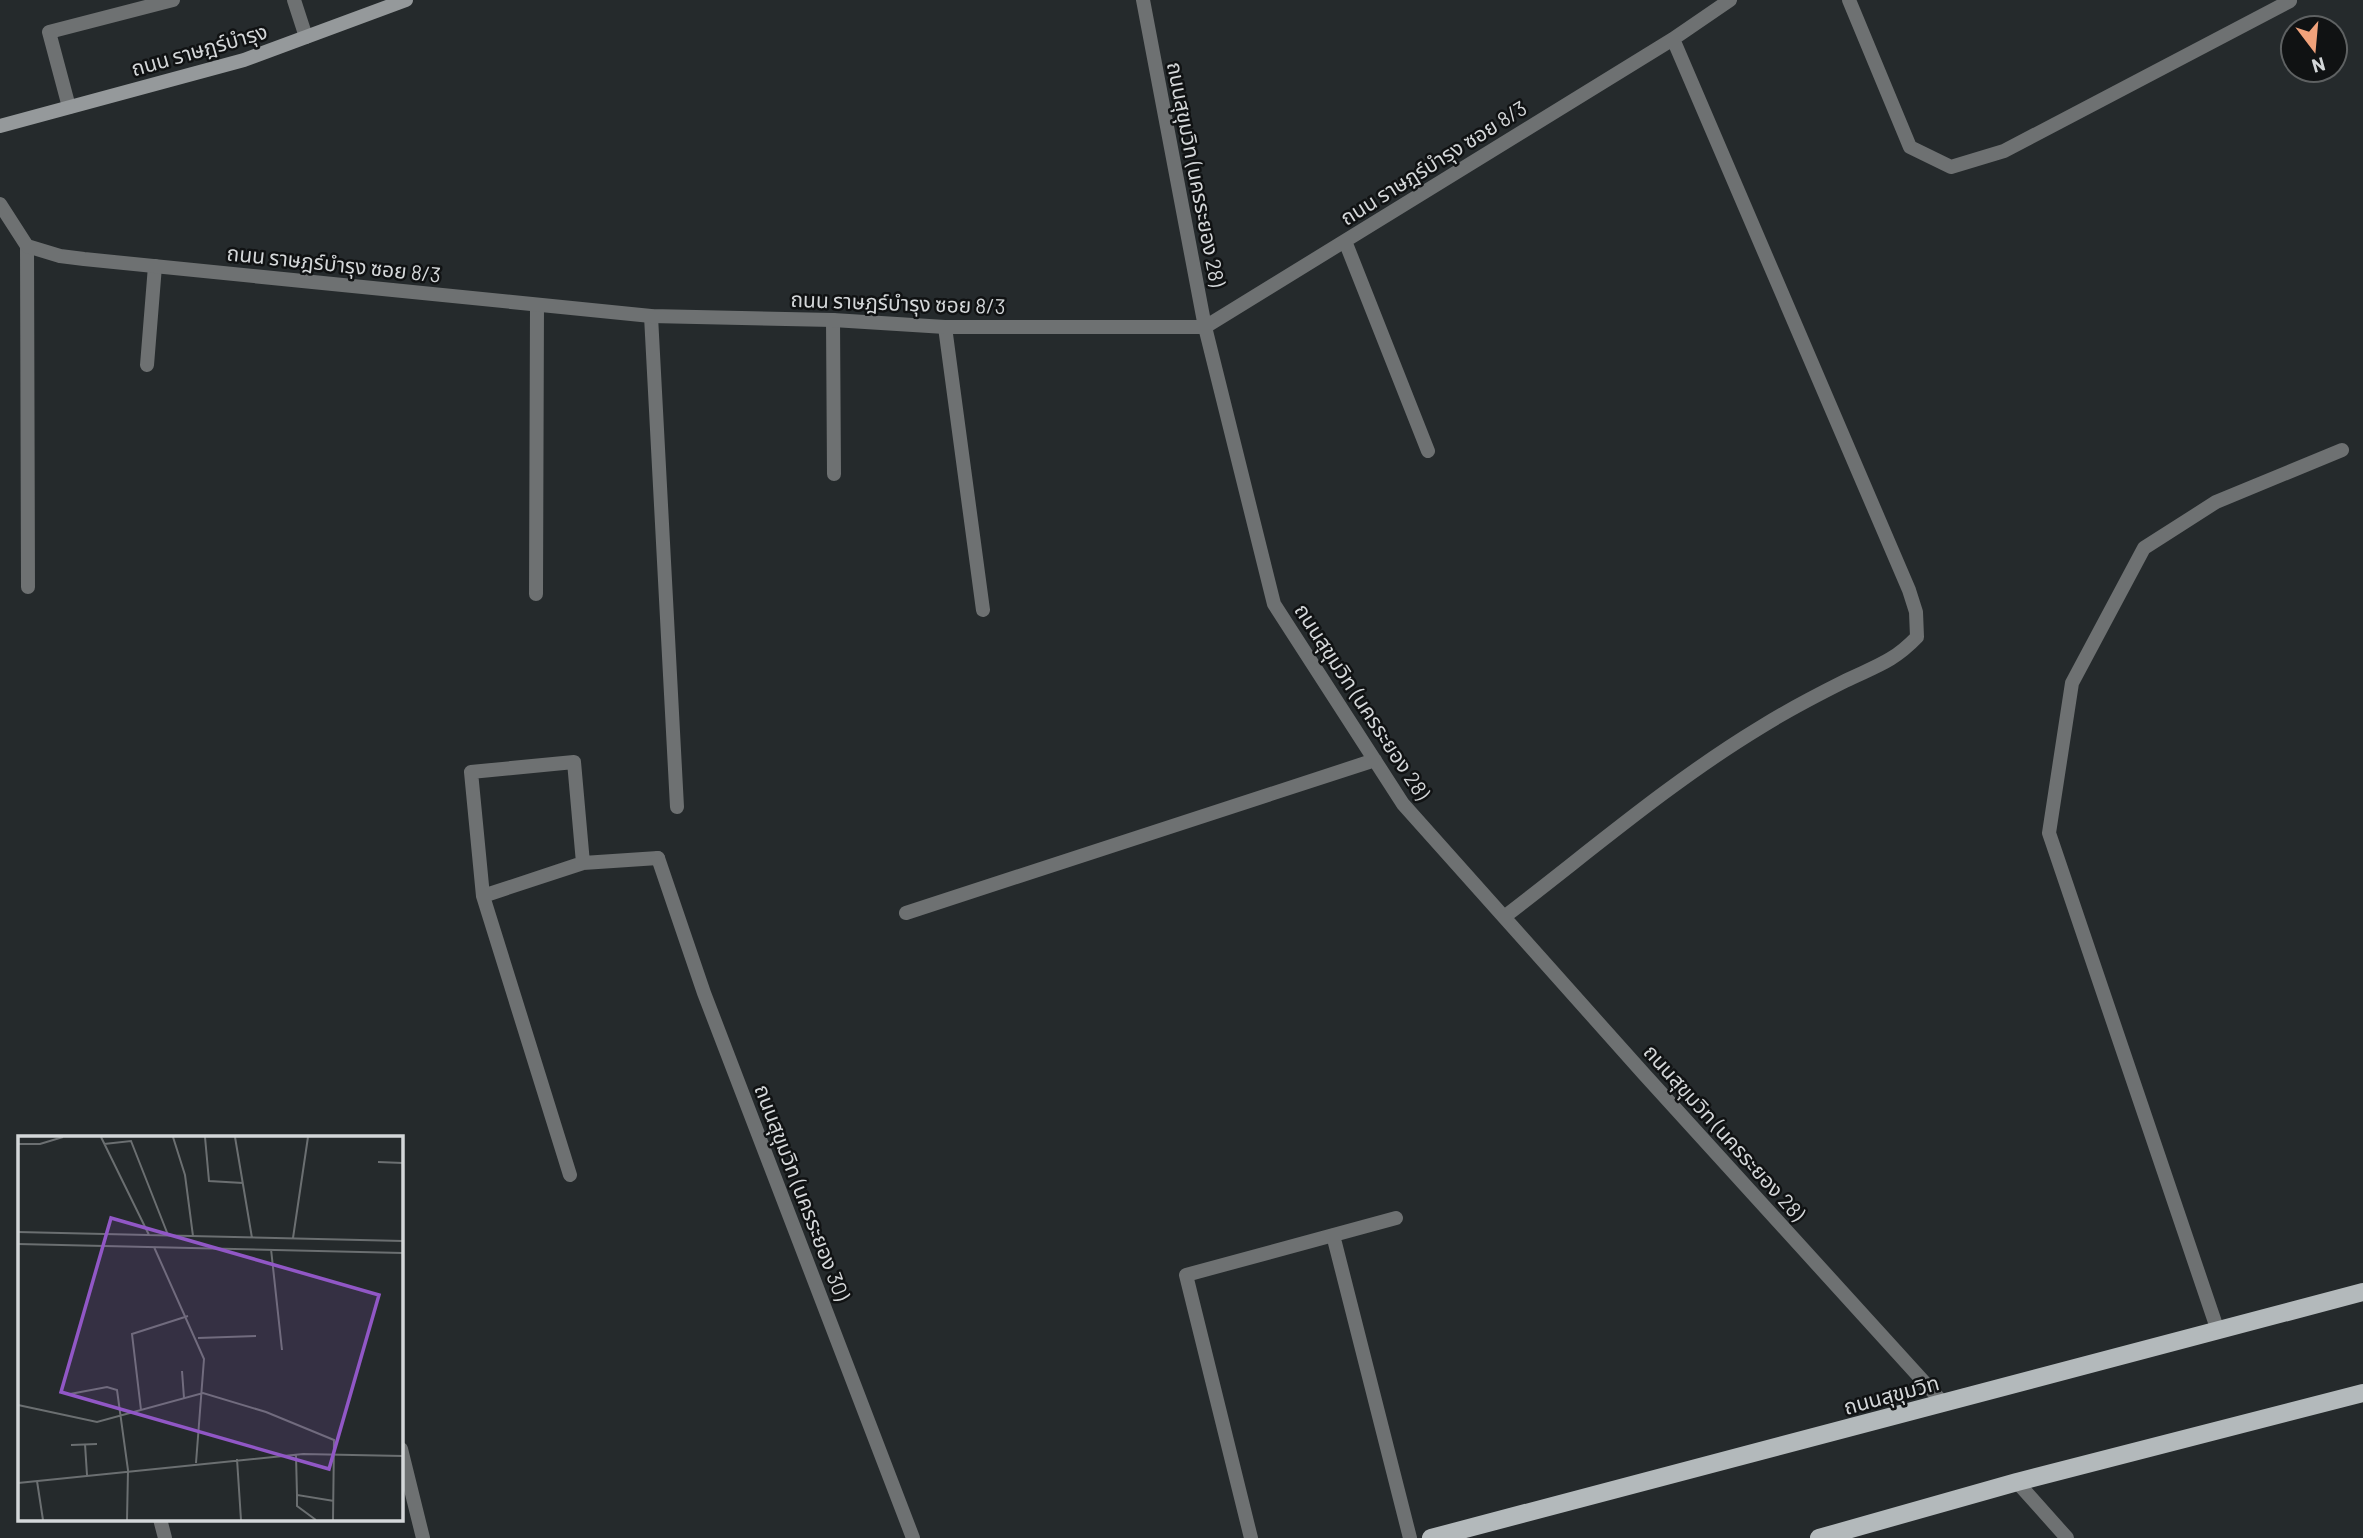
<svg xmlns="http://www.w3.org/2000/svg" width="2363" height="1538" font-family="Barlow,'Noto Sans Thai',sans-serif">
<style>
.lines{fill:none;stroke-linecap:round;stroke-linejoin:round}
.lane{stroke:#6e7172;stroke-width:14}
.street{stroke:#6e7172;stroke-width:14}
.secondary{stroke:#95999b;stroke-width:14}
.primary{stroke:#b3b9bb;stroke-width:18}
.labels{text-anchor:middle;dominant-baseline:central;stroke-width:5;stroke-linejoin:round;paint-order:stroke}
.street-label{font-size:21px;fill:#d4d7d9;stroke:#101213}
.inset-road{fill:none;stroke:#6b6f71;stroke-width:2}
.view{fill:#9157c6;fill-opacity:0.15;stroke:#9157c6;stroke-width:3.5}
.inset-edge{fill:none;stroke:#d4d7d9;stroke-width:3.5}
</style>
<rect width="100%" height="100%" fill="#252a2c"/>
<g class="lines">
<path class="lane" d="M69,107L49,32L173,0
M27,246L28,587
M651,316L677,807
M833,320L834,474
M945,327L983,610
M147,365L155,266
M536,594L537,305
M483,896L583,863L658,858
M570,1175L483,896L471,772L574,762L583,863
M1333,1235L1410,1538
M2218,1331L2049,833L2072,683L2144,548L2216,502L2342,450
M401,1449L423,1538
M160,1519L165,1538
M1251,1538L1186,1275L1396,1218"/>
<path class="street" d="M294,0L306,37
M1143,0L1205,327L1274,604L1403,804L1644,1074L1944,1404
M1849,0L1910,147L1951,167L2004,151L2290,1
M0,204L27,246L60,256L84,259L651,316L833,320L945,327H1205L1673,39L1730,0
M1345,241L1428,451
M658,858L704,993L913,1538
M906,913L1375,760
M1504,917C1588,853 1670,782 1761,727C1788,710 1817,695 1845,681C1876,666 1893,662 1917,637L1916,612L1909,590L1673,39
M2017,1482L2067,1538"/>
<path class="secondary" d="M0,126L244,60L406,0"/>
<path class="primary" d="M1431,1538L2363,1292
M1819,1538L2017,1482L2363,1393"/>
</g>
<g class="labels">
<g class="street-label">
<text transform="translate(199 49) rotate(-16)">ถนน ราษฎร์บำรุง</text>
<text transform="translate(1433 162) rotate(-32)">ถนน ราษฎร์บำรุง ซอย 8/3</text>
<text transform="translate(1197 174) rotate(79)">ถนนสุขุมวิท (นครระยอง 28)</text>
<text transform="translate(334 263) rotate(6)">ถนน ราษฎร์บำรุง ซอย 8/3</text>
<text transform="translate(898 302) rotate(2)">ถนน ราษฎร์บำรุง ซอย 8/3</text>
<text transform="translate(1363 701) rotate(57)">ถนนสุขุมวิท (นครระยอง 28)</text>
<text transform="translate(1725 1132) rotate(48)">ถนนสุขุมวิท (นครระยอง 28)</text>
<text transform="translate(803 1192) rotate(69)">ถนนสุขุมวิท (นครระยอง 30)</text>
<text transform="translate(1891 1394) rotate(-15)">ถนนสุขุมวิท</text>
</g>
</g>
<g transform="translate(18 1136)">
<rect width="385" height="385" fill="#252a2c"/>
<path class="inset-road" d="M83,1L131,99M155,1L167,39L175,100M187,1L191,45L225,47M217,1L234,102M0,8H22L45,1M86,8L113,5L150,99M360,26L385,27M0,96L385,105M275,102L290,1M0,108L385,117M136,111L186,223L178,327M253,113L264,214M180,202L238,200M164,235L166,262M52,258L89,251L99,254L110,334L109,384M0,269L79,286L185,257L248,276L316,304L315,384M123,274L114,198L170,180M67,308L69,339M53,309L79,308M278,319L279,359L316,365M219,323L223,384M19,345L25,384M0,347L285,318L385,320M279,359V370L298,384"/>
<path class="view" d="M93,82L361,159L311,333L43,256Z"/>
<rect width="385" height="385" class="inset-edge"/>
</g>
<g transform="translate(2314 49) rotate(164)"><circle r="33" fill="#101213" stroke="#5e6162" stroke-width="2"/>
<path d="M0-5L12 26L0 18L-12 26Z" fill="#f1a27b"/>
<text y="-10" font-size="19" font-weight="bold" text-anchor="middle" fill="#d4d7d9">N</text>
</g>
</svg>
